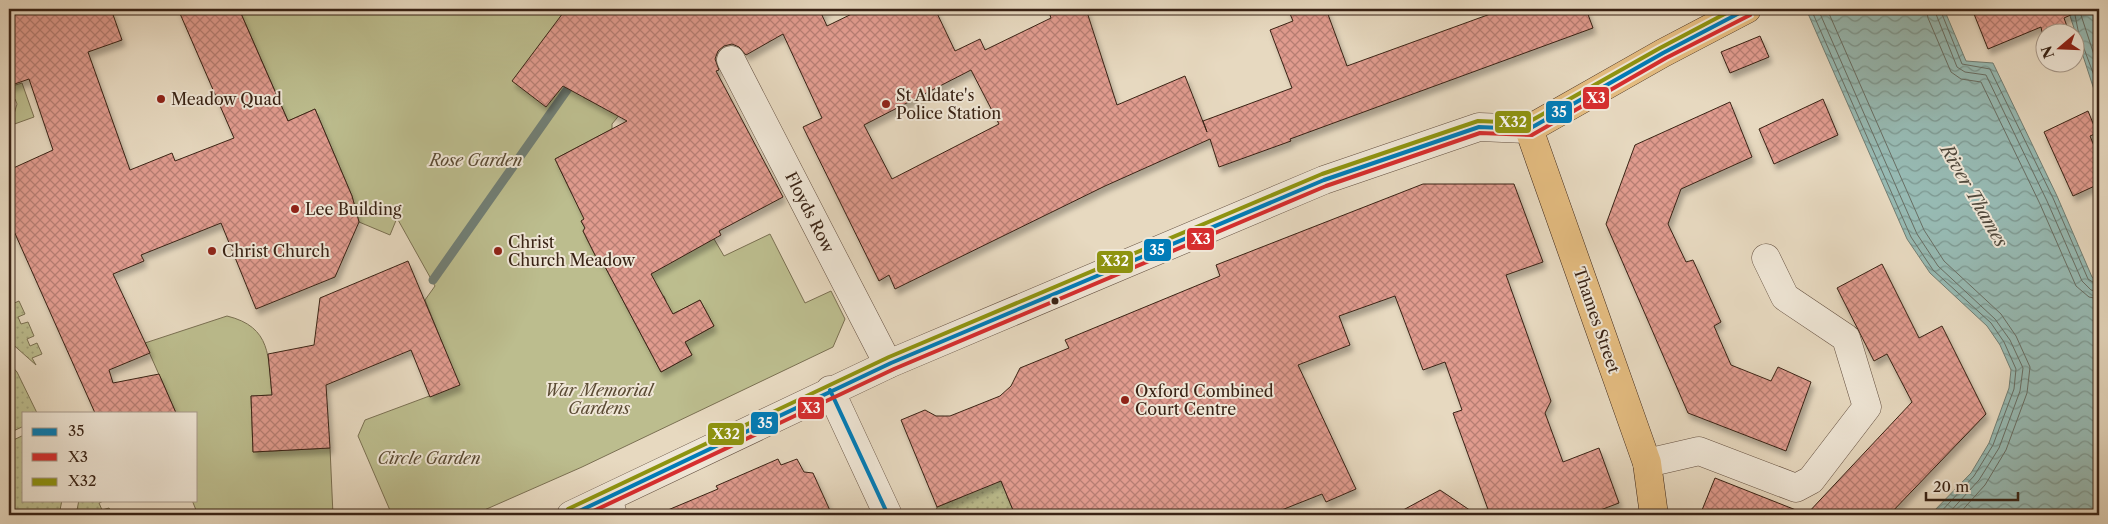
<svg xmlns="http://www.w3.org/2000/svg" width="2108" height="524" font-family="'Libre Caslon Text',serif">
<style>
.grass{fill:url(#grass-dots);stroke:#7a7052}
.green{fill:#bcbd8e;stroke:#7a7052}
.water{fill:url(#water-waves);stroke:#717e74}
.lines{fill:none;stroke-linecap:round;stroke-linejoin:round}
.shore{stroke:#686e64;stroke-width:1}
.stream{stroke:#717e74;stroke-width:9}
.building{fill:url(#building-cross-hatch);stroke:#392315;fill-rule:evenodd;filter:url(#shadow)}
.minor-casing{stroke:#645040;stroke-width:29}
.tertiary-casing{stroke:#645040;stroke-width:29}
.primary-casing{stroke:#392315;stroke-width:29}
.minor{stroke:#efe6d6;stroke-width:28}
.tertiary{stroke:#efe6d6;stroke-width:28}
.primary{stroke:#e4bc80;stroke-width:28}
.bus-1-casing{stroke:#efe6d6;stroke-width:8}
.bus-2-casing{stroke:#efe6d6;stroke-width:8}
.bus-3-casing{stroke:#efe6d6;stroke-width:8}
.bus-1{stroke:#007cb8;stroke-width:4}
.bus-2{stroke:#d62e2f;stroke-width:4}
.bus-3{stroke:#8e9410;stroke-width:4}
.poi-dot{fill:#8f2418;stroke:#efe6d6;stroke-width:2}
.bus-dot{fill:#392315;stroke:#efe6d6;stroke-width:2}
.labels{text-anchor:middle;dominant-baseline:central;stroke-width:4;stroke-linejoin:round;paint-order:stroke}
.poi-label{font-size:16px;fill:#392315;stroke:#efe6d6;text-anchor:start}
.park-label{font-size:16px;font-style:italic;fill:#5a4a33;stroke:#efe6d6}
.street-label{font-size:16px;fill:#392315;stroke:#efe6d6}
.water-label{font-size:18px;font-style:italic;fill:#50493c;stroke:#efe6d6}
.line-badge{stroke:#efe6d6;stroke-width:2}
.badge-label{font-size:14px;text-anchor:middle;font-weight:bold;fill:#fff}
</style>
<defs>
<pattern id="grass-dots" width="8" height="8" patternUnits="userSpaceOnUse" patternTransform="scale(1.25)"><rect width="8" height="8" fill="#bcbd8e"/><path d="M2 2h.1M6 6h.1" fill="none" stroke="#a2a27a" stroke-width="1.8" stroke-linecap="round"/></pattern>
<pattern id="water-waves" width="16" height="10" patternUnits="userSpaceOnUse" patternTransform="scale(1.25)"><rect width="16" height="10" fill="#97bab3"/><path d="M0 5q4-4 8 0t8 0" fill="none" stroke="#7c9790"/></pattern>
<pattern id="building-cross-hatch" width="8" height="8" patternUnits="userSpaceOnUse" patternTransform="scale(1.25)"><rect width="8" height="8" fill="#e09b8e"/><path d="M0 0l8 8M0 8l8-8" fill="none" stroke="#b77e73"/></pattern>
<filter id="shadow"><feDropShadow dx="3" dy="5.5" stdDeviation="2.5" flood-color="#0004"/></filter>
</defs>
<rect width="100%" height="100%" fill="#e7d9c0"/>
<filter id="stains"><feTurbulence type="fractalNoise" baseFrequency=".004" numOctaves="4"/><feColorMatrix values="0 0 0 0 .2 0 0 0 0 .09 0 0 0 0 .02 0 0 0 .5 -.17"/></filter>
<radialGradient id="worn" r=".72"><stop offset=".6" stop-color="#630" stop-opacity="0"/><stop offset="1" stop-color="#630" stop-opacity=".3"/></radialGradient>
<path class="grass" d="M9,298L12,304L19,301L25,314L18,317L21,324L28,322L34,336L27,339L30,346L37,343L42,354L32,358L36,365L9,341Z
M9,363L17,372L37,413H24V426L9,433Z
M24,435V500H62L59,515H9V442Z
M997,471L1015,515H935L937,507L962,497L958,488Z
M79,500H106L99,503L102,510L109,508L113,515H76Z"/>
<path class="green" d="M239,9H626L539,129L634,9H658L665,23L583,97L591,101L636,79L621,113L612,124V129L555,159L572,194L596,213L581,221L585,228L583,231L598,261H602L661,372L692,355L685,342L714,326L700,300L671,315L665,304L666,301L664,296H661L640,256L714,239L724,256L770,234L805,303L831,291L845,319L833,347L582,467L473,515H392L358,436L365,420L459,385L425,300L435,286L397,218L390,235L359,222L352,196L315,109L288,121Z
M22,83L34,117L9,126V115L14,114L17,104L15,99L9,97V87Z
M227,316C272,327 268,357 272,395L251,396L253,452L330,448L333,515H198L192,500H196V413H176L145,343Z"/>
<path class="water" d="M1806,9H1944L1966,61L1993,63L2057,196L2092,277L2099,282V515H1930L1971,473L1989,443L2009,388L2011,370L2000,345L1987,326L1930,273L1907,239Z
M2068,9H2099V105L2071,19Z"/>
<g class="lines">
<path class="shore" d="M1811,9L1911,237L1933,270L1991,323L2004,342L2016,369L2014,389L1993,445L1974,476L1938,515
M1818,9L1917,234L1938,266L1995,319L2010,340L2023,368L2020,391L1999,448L1979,480L1947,515
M1827,9L1924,230L1944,261L2001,314L2016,336L2030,367L2027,393L2006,450L1985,485L1958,515
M1926,9L1928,18L1951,72L1961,79L1981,82L2040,204L2076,286L2089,297L2099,299
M1934,9L1957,67L1965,72L1986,75L2047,201L2082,281L2091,290L2099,292
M1940,9L1962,64L1990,69L2053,198L2088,279L2099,286
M2080,12L2099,70
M2075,15L2079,35L2099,89"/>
<path class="stream" d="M433,280L574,80"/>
</g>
<path class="building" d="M20,9H111L122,40L88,52L130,170L172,153L175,161L234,138L178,9H239L288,121L315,109L352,196L359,222L335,277L256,309L221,223L141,255L144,261L113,274L150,353L109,370L113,383L159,374L176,413H95L9,220V170L53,150L29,79L9,86V13Z
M566,9H829L821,13L827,26L862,9H935L955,51L980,39L985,50L1051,18L1048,9H1086L1117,105L1185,76L1207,132L1203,121L1292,88L1270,30L1293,21L1288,9H1326L1347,66L1504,9H1586L1593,28L1290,139L1291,141L1219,167L1210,139L1105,186L895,289L889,275L879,281L803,127L822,118L783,34L746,55L739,47L732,44L724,46L718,51L715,59L719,70L716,71L783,197L719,231L721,235L651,274L673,314L700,300L714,326L685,342L692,355L661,372L602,261H598L583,231L585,228L581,221L584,219L555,159L627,121L563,86L546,107L512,81ZM971,70L999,124L892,179L864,125Z
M1972,9H2084L2064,18L2069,32H2042L2041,27L1988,49Z
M1760,36L1769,57L1730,73L1721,52Z
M1823,99L1838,135L1774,164L1759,129Z
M1730,102L1752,157L1681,189L1668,224L1686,262L1693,260L1721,322L1714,326L1731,365L1771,381L1778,367L1811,382L1786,451L1688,413L1606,224L1635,145Z
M2088,111L2097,133L2090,136L2099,158V184L2073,196L2044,132Z
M1423,184H1514L1543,262L1506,275L1551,401L1545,413L1563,462L1599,448L1619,503L1587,515H1490L1453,413L1462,410L1445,362L1423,370L1395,296L1339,316L1350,345L1298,365L1356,489L1326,502L1322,494L1269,515H1015L1001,481L937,507L901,420L925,410L936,416H950L1000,396L1011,386L1020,368L1069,348L1065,340L1220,276L1216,265Z
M408,261L460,385L430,397L411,350L326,385L330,448L253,452L251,396L272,395L268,354L314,345L320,298Z
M1882,264L1919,338L1942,326L1986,414L1889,515H1806L1912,402L1887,354L1874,361L1837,288Z
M778,459L781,465L797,459L804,472L813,473L832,515H656L718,489L716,486Z
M1715,478L1806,514V515H1700Z
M1440,490L1477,515H1394Z"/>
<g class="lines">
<g class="minor-casing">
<path id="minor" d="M731,60L888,364
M1647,463L1699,451L1796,488L1811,480L1867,407L1846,338L1785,297L1766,258
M608,498L613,515"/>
</g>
<g class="tertiary-casing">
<path id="tertiary" d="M830,390L888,515
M571,515L891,363L1324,180L1479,127L1529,129"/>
</g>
<g class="primary-casing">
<path id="primary" d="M1654,515L1647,463L1529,129L1663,53L1747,9"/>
</g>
<use href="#minor" class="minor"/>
<use href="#tertiary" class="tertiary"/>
<use href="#primary" class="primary"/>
<g class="bus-1-casing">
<path id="bus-1" d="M830,390L888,515
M571,515L891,363L1324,180L1479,127L1529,129L1663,53L1747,9"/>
</g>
<g class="bus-2-casing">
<path id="bus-2" d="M585,515L894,369L1326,186L1480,133L1532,135L1666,58L1750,15"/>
</g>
<g class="bus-3-casing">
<path id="bus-3" d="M568,509L889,357L1322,174L1478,121L1527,123L1660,48L1734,9"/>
</g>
<use href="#bus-1" class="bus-1"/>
<use href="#bus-2" class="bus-2"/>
<use href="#bus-3" class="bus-3"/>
</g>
<g class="poi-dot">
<circle cx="161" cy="99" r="5"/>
<circle cx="886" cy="104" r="5"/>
<circle cx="295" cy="209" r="5"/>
<circle cx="212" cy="251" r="5"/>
<circle cx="498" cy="251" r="5"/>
<circle cx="1125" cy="400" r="5"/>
</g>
<circle class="bus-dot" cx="1055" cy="301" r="4.5"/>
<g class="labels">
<g class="poi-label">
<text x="896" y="95">St Aldate's<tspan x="896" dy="18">Police Station</tspan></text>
<text x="171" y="99">Meadow Quad</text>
<text x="305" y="209">Lee Building</text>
<text x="508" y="242">Christ<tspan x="508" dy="18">Church Meadow</tspan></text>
<text x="222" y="251">Christ Church</text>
<text x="1135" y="391">Oxford Combined<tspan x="1135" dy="18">Court Centre</tspan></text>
</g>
<g class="park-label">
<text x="476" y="160">Rose Garden</text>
<text x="599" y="390">War Memorial<tspan x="599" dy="18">Gardens</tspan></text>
<text x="429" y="458">Circle Garden</text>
</g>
<g class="street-label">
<text transform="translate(810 212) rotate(63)">Floyds Row</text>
<text transform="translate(1597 320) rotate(71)">Thames Street</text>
</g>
<g class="water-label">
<text transform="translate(1974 196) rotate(60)">River Thames</text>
</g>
</g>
<g class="line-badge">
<rect x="1582" y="86" width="28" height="24" rx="5" fill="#d62e2f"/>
<rect x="1545" y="100" width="28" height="24" rx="5" fill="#007cb8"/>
<rect x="1494" y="110" width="38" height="24" rx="5" fill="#8e9410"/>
<rect x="1186" y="227" width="29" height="24" rx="5" fill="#d62e2f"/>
<rect x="1143" y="238" width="29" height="24" rx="5" fill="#007cb8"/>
<rect x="1096" y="250" width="38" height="24" rx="5" fill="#8e9410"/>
<rect x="797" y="396" width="28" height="24" rx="5" fill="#d62e2f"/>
<rect x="750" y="411" width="29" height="24" rx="5" fill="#007cb8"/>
<rect x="707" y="422" width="38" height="24" rx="5" fill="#8e9410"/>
</g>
<g class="badge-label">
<text x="1596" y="103">X3</text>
<text x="1559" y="117">35</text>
<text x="1513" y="127">X32</text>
<text x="1201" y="244">X3</text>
<text x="1157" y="255">35</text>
<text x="1115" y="266">X32</text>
<text x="811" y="413">X3</text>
<text x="765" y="428">35</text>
<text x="726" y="439">X32</text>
</g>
<rect width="2108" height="524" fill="none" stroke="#e7d9c0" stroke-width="30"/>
<rect x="10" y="10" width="2088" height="504" fill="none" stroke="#392315" stroke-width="2.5"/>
<rect x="15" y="15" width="2078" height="494" fill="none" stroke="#392315"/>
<rect x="22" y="412" width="175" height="90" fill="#efe6d6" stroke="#a69889"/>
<rect x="32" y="428" width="25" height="8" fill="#007cb8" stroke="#a69889"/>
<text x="68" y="436" font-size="15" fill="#392315">35</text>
<rect x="32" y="453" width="25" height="8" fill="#d62e2f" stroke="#a69889"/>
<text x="68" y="462" font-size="15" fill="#392315">X3</text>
<rect x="32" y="478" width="25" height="8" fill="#8e9410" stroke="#a69889"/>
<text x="68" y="486" font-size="15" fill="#392315">X32</text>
<g transform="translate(2060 48) rotate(251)"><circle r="24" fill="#efe6d6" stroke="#a69889"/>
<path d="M0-4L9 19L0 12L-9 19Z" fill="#8f2418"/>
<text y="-8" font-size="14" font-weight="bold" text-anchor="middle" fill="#392315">N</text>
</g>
<path d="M1926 492v8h92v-8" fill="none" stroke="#392315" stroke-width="2.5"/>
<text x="1933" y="492" font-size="15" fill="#392315" stroke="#efe6d6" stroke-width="4" paint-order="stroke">20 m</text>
<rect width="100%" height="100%" filter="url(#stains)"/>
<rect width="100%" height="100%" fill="url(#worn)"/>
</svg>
